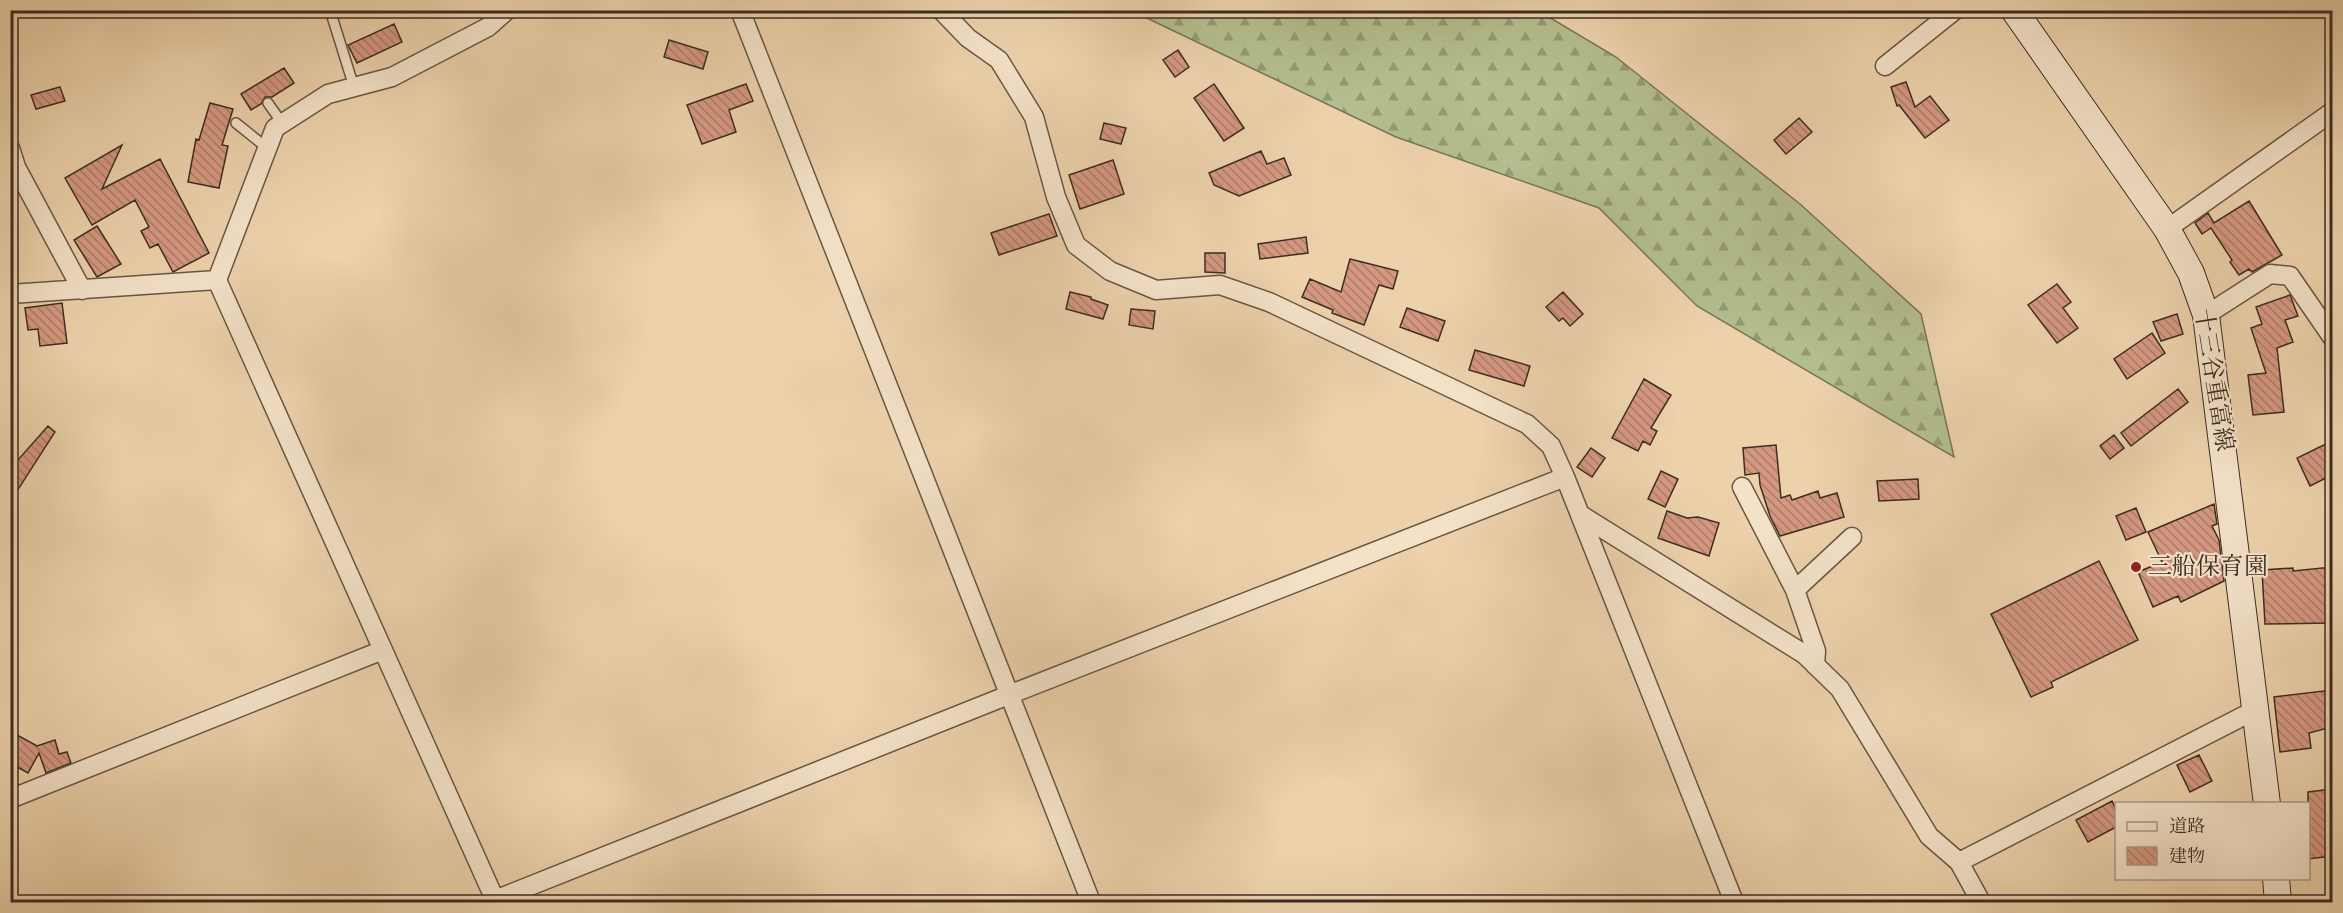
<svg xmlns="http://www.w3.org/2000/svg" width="2343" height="913" font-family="'IM FELL English','Noto Serif JP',serif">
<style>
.forest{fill:url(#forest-firs);stroke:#787558;stroke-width:1.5}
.building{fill:url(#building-back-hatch);stroke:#3e2d23;stroke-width:1.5}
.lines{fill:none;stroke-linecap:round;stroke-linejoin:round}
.lane-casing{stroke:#6a5645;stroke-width:12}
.street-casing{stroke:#6a5645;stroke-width:21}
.secondary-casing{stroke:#3e2d23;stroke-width:28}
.lane{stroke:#f3e1c8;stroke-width:9}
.street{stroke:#f3e1c8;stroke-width:18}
.secondary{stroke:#f3e1c8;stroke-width:26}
.poi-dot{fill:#8f2418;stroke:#f3e1c8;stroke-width:2}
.labels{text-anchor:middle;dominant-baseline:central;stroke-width:4.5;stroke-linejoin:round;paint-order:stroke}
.street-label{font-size:24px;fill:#3e2d23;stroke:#f3e1c8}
.poi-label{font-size:24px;fill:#3e2d23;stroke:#f3e1c8;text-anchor:start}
</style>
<defs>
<pattern id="forest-firs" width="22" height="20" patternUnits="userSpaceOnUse" patternTransform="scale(1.5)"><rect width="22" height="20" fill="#b3bd8d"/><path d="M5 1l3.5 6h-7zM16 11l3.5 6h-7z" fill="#939a73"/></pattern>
<pattern id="building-back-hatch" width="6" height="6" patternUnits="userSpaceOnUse" patternTransform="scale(1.5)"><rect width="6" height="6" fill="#d49780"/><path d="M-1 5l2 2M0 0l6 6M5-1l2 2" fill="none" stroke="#ad7c68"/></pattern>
</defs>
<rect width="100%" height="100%" fill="#ecd1ab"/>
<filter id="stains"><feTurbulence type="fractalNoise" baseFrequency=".00333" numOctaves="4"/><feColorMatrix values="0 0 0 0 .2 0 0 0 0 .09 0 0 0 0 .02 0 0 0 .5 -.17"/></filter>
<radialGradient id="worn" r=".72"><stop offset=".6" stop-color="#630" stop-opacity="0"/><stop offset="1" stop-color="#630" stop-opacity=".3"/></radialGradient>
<path class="forest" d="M1132,11H1539L1616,57L1800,204L1921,314L1954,457L1697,306L1599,208L1396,137Z"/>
<path class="building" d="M394,24L402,42L357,63L348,45Z
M669,40L708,52L703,69L664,57Z
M1178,50L1189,67L1175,77L1163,60Z
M284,68L294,83L272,97H265L261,104L251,110L241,94Z
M1906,82L1915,107L1930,96L1949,120L1925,138L1899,105L1897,106L1891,87Z
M746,84L753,101L729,110L736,132L702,144L687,105Z
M1214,84L1244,128L1224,141L1194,98Z
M60,87L65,101L36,109L31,95Z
M210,103L233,109L222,145L228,146L219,188L188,182L196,139L199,140Z
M1799,118L1812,132L1786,154L1774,140Z
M1104,123L1126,128L1121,144L1100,139Z
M122,145L102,189L160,159L209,253L173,272L158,244L150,248L141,231L149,227L135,200L92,225L65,178Z
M1261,151L1267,164L1284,158L1291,175L1239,196L1214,185L1209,173Z
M1113,160L1124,194L1080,209L1069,175Z
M2249,201L2282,255L2252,272L2249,269L2239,275L2230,262L2232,260L2211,228L2202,234L2195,223L2208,213L2214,223Z
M1049,214L1057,236L999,255L991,233Z
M97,226L121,264L97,277L74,240Z
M1306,237L1308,253L1260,259L1258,244Z
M1205,253H1225V273L1205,272Z
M1350,259L1398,271L1393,289L1379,285L1364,325L1332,313L1333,310L1302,297L1310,279L1341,292Z
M2057,284L2071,302L2063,308L2078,328L2057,343L2028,305Z
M1070,292L1091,297V299L1108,305L1103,319L1066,309Z
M1563,292L1583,314L1570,326L1563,318L1559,321L1546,307Z
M2290,295L2298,316L2285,320L2293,342L2277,348L2284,412L2253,415L2248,375L2266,373L2251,328L2262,324L2256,307Z
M62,303L67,343L40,346L38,329L28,330L25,308Z
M1407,308L1445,321L1438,341L1400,327Z
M1131,309L1155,311L1153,329L1129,325Z
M2177,314L2183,334L2161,341L2153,322Z
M2152,333L2165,353L2127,379L2114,359Z
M1475,350L1530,366L1524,386L1469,370Z
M1644,379L1671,395L1651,428L1657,431L1650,445L1643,441L1638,451L1612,438Z
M2178,389L2188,402L2131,446L2121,433Z
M48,426L55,432L10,502V469Z
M2114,435L2124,448L2110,459L2100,446Z
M2332,441V475L2310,486L2297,458Z
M1776,445L1781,498L1790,495L1792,500L1818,491L1820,498L1837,493L1844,517L1780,536L1770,516L1760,485L1759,473L1745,475L1743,448Z
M1591,448L1605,458L1592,477L1577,467Z
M1661,471L1678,479L1665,507L1648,499Z
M1918,479L1919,499L1879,501L1877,481Z
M2214,504L2217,524L2212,526L2219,540L2224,581L2181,602L2178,596L2153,607L2138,572L2162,562L2148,532Z
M2136,508L2146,532L2126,540L2116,516Z
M1667,511L1687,518L1698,517L1719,523L1709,556L1658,538Z
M2099,561L2138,640L2051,682L2053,687L2031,697L1991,614Z
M2332,567V623L2265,624L2262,570L2293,568V571Z
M2332,690V727L2309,733L2311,748L2280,752L2274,697Z
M17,735L37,746L55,740L59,754L67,752L71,763L46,773L39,753L28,773L10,763V746Z
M2199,755L2212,781L2190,792L2177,765Z
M2332,789V856L2308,859V792Z
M2112,801L2116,810V827L2088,842L2076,820Z"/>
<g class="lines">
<g class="lane-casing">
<path id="lane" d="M330,10L354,87
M268,103L282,123
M236,123L267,148"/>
</g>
<g class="street-casing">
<path id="street" d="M740,10L1091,902
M941,10L968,38L999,60L1034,117L1056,197L1076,245L1110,271L1156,290L1220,285L1269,302L1527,424L1551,446L1565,477L1734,902
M1885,66L1955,10
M10,148L16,167L82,290
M2167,229L2332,112
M10,294L217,280
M2206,315L2270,274L2290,276L2332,337
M1742,487L1795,590L1816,651L1815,665
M1581,515L1804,654L1840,689L1929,836L1959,862L1981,902
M1795,590L1852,537
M10,799L383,650
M1959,862L2257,709
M490,902L1011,694L1565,477
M496,902L217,280L275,128L328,94L392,77L488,27L507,10"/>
</g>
<g class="secondary-casing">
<path id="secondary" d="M2014,10L2167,229L2191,273L2206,315L2267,804
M2276,878L2278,902"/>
</g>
<use href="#lane" class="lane"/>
<use href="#street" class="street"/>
<use href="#secondary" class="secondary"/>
</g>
<circle class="poi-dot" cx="2136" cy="567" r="6"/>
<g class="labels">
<g class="street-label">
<text transform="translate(2213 380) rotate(81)">十三谷重富線</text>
</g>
<g class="poi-label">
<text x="2148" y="567">三船保育園</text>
</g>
</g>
<rect width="2343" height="913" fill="none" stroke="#ecd1ab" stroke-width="36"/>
<rect x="12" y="12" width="2319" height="889" fill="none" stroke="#3e2d23" stroke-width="3"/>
<rect x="18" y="18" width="2307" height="877" fill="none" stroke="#3e2d23" stroke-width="1.5"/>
<rect x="2115" y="802" width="195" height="78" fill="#f3e1c8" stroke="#ab9986" stroke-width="1.5"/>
<rect x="2127" y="822" width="30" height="9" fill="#f3e1c8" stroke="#ab9986" stroke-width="1.5"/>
<text x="2169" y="832" font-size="18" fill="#3e2d23">道路</text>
<rect x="2127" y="847" width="30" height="18" fill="url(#building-back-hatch)" stroke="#ab9986" stroke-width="1.5"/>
<text x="2169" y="862" font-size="18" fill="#3e2d23">建物</text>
<rect width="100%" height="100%" filter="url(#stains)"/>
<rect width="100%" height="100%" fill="url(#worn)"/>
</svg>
